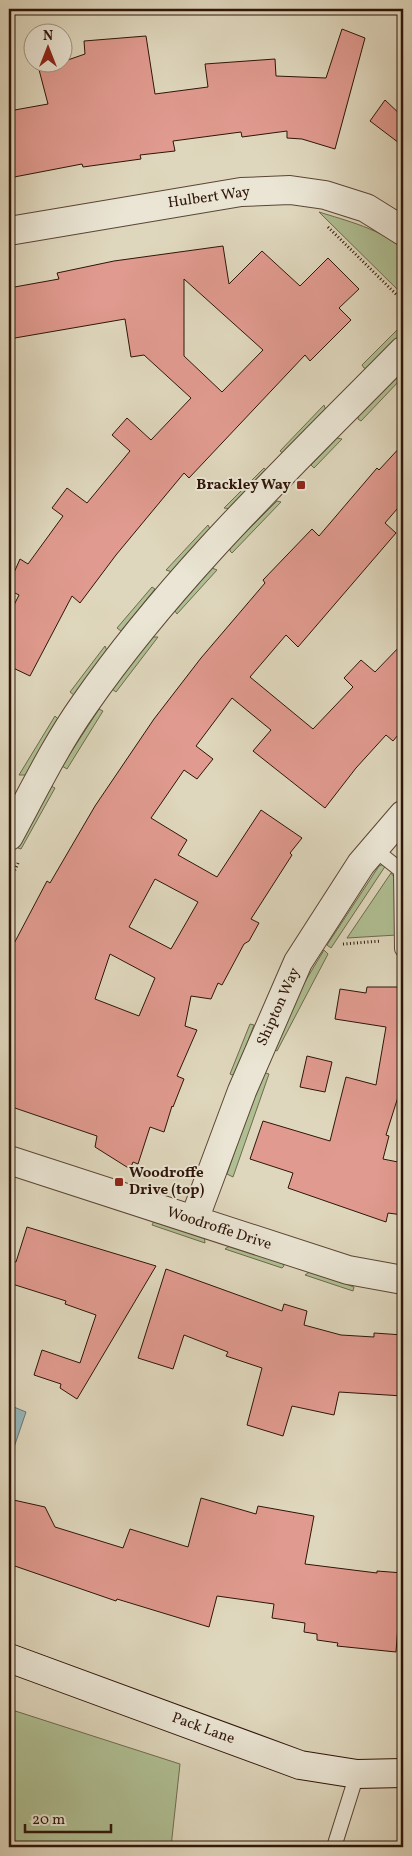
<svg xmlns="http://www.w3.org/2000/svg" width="412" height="1856" font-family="Vollkorn,serif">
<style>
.green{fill:#afbf93;stroke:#6f6a4e}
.water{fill:#97b7bb;stroke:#6d7673}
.building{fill:#e09a8f;stroke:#2f1508;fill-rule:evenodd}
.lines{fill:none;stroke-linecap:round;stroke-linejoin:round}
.lane-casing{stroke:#5b4635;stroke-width:16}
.street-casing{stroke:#5b4635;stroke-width:30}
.secondary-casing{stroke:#2f1508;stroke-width:30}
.path{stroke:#2f1508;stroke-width:3;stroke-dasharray:1 2.5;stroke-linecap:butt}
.lane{stroke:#eae5d4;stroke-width:14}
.street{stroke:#eae5d4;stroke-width:28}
.secondary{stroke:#eae5d4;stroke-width:28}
.poi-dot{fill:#8f2418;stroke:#eae5d4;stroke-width:2}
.labels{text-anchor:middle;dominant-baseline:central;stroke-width:4;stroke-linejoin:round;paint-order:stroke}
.street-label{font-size:15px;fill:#2f1508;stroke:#eae5d4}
.poi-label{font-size:15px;font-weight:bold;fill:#2f1508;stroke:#eae5d4;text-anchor:end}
</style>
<rect width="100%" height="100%" fill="#dfd7bd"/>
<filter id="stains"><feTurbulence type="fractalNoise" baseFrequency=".004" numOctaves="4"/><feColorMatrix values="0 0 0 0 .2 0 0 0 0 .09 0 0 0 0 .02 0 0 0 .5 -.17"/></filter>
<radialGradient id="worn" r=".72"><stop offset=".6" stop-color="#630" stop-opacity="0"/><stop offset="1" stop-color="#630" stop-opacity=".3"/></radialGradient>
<path class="green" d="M319,212C344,220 385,230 403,250V295Z
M403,324V332L368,369L364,368L362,365Z
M398,376L401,379L361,421L358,419V416Z
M324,405L326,411L284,454L280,451Z
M337,438L342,439L314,468L311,465Z
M264,468L266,470L231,509L224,508Z
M277,501L281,502L232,553L230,551V548Z
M208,525L210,529L172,572L166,570Z
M212,568L217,570L177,614L175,611Z
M152,587L155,589L121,631L117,628Z
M152,637H158L116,692L112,689Z
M105,646L107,651L74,695L70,692Z
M99,709L103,711L67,769L62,766Z
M55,716L59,720L26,775H19Z
M49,785L55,788L21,849L18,848L17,843Z
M384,864L386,865L331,948L327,945L379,866Z
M391,873L394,877L397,935L347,938Z
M324,950L328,954L277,1051L271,1048L303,985Z
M250,1024L254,1025L236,1073L232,1075L230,1074Z
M262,1072L269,1074L233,1177L227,1174Z
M155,1219L204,1235L205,1243L152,1225Z
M231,1245L282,1262L284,1266L282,1268L225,1249Z
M311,1271L354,1287L353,1291L305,1275Z
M9,1709L180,1764L171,1847H9Z"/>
<path class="water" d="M9,1405L26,1412L9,1462Z"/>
<path class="building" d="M342,29L365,38L335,149L302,139L287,138V131L242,137L241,132L173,141L175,151L140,155L141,159L83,167L82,164L9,178V111L48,104L37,62H62L85,54L84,41L146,36L155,94L208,87L205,64L275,59L276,76L326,78Z
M385,100L403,117V146L370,121Z
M223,246L229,284L262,251L300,286L328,258L359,289L339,308L351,320L310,361L305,355L189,478L184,473L116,555L80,603L72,596L30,676L9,666V615L19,595L9,590V584L20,559L28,564L63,516L52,508L67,488L87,503L130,451L112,435L127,418L151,440L191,398L144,355L131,357L125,319L9,339V288L59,279L57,273L114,261ZM184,279L263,350L222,392L184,356Z
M403,444V502L385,523L396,533L298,647L286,635L250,677L313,729L353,687L344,678L361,660L375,672L403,643V729L393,741L386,735L356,768L325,808L253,751L271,730L232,698L196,746L213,759L197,779L184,770L151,818L187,840L178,855L217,877L261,810L302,838L290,853L292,855L251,919L259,923L249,941L244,944L222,985L218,983L211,999L191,996L185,1026L197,1030L177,1076L184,1079L173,1107L172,1106L164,1132L150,1127L138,1164L133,1162L130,1169L95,1147L97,1136L9,1106V953L47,881L50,883L95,806L154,719L201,658L265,583L263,580L312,529L319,536L377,468L379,470ZM155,879L198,902L171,949L129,927ZM110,954L155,978L139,1016L95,999Z
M367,987H403V1081L386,1135L389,1136L383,1159L403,1163V1215L388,1213L386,1222L288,1188L293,1173L250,1159L263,1121L330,1141L346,1077L376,1085L386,1027L335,1019L340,989L366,993Z
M307,1056L332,1062L325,1092L300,1087Z
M27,1227L156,1266L77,1399L60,1388L61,1384L34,1375L42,1350L80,1363L96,1315L65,1304L66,1301L9,1283V1275L13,1261L16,1262Z
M166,1269L282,1311L284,1304L307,1311L304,1325L341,1335L374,1337V1333L403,1335V1396L339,1392L334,1415L292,1406L283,1436L247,1425L262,1368L226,1356L228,1352L184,1335L173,1369L138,1358Z
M201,1498L256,1514L258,1506L314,1516L305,1564L377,1573V1571L403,1573V1612H399L396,1652L337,1646L338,1643L317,1640V1634L304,1632L305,1623L272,1618L274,1604L217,1596L209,1627L117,1599L116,1601L9,1564V1499L45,1507L55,1527L123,1548L130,1529L188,1547Z"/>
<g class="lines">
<g class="lane-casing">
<path id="lane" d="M374,849L403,872
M401,870L402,949
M334,1847L357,1774"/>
</g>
<g class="street-casing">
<path id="street" d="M9,231L241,192L290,190L325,195L366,208L403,231
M9,836C33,792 55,746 84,705C175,574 292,464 403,351
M9,1160L348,1270L403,1280
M194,1220L242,1091L298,962L361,864L403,815"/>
</g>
<g class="secondary-casing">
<path id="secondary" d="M9,1658L300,1765L357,1774L403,1773"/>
</g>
<path class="path" d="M328,227L403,301
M9,883L18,863
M343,944L381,941"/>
<use href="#lane" class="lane"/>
<use href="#street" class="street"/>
<use href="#secondary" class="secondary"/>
</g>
<g class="poi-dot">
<rect x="296" y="480" width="10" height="10" rx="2.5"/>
<rect x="114" y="1177" width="10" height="10" rx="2.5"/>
</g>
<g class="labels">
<g class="street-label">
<text transform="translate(209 198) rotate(-8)">Hulbert Way</text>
<text transform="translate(279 1007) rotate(-66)">Shipton Way</text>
<text transform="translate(219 1229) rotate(18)">Woodroffe Drive</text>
<text transform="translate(203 1729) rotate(20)">Pack Lane</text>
</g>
<g class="poi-label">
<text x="291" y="485">Brackley Way</text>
<text x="129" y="1173" text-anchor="start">Woodroffe<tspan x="129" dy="17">Drive (top)</tspan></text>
</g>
</g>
<rect width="412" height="1856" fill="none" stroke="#dfd7bd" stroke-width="30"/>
<rect x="10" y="10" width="392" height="1836" fill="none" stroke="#2f1508" stroke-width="2.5"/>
<rect x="15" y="15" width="382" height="1826" fill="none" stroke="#2f1508"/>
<g transform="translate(48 48)"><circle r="24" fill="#eae5d4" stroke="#9f9282"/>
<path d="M0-4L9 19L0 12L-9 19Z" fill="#8f2418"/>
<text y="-8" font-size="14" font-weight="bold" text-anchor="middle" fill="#2f1508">N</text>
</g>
<path d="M25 1824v8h86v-8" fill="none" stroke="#2f1508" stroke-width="2.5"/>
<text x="32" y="1824" font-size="15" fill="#2f1508" stroke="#eae5d4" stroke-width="4" paint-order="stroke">20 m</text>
<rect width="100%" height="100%" filter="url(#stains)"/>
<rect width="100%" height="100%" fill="url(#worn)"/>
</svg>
